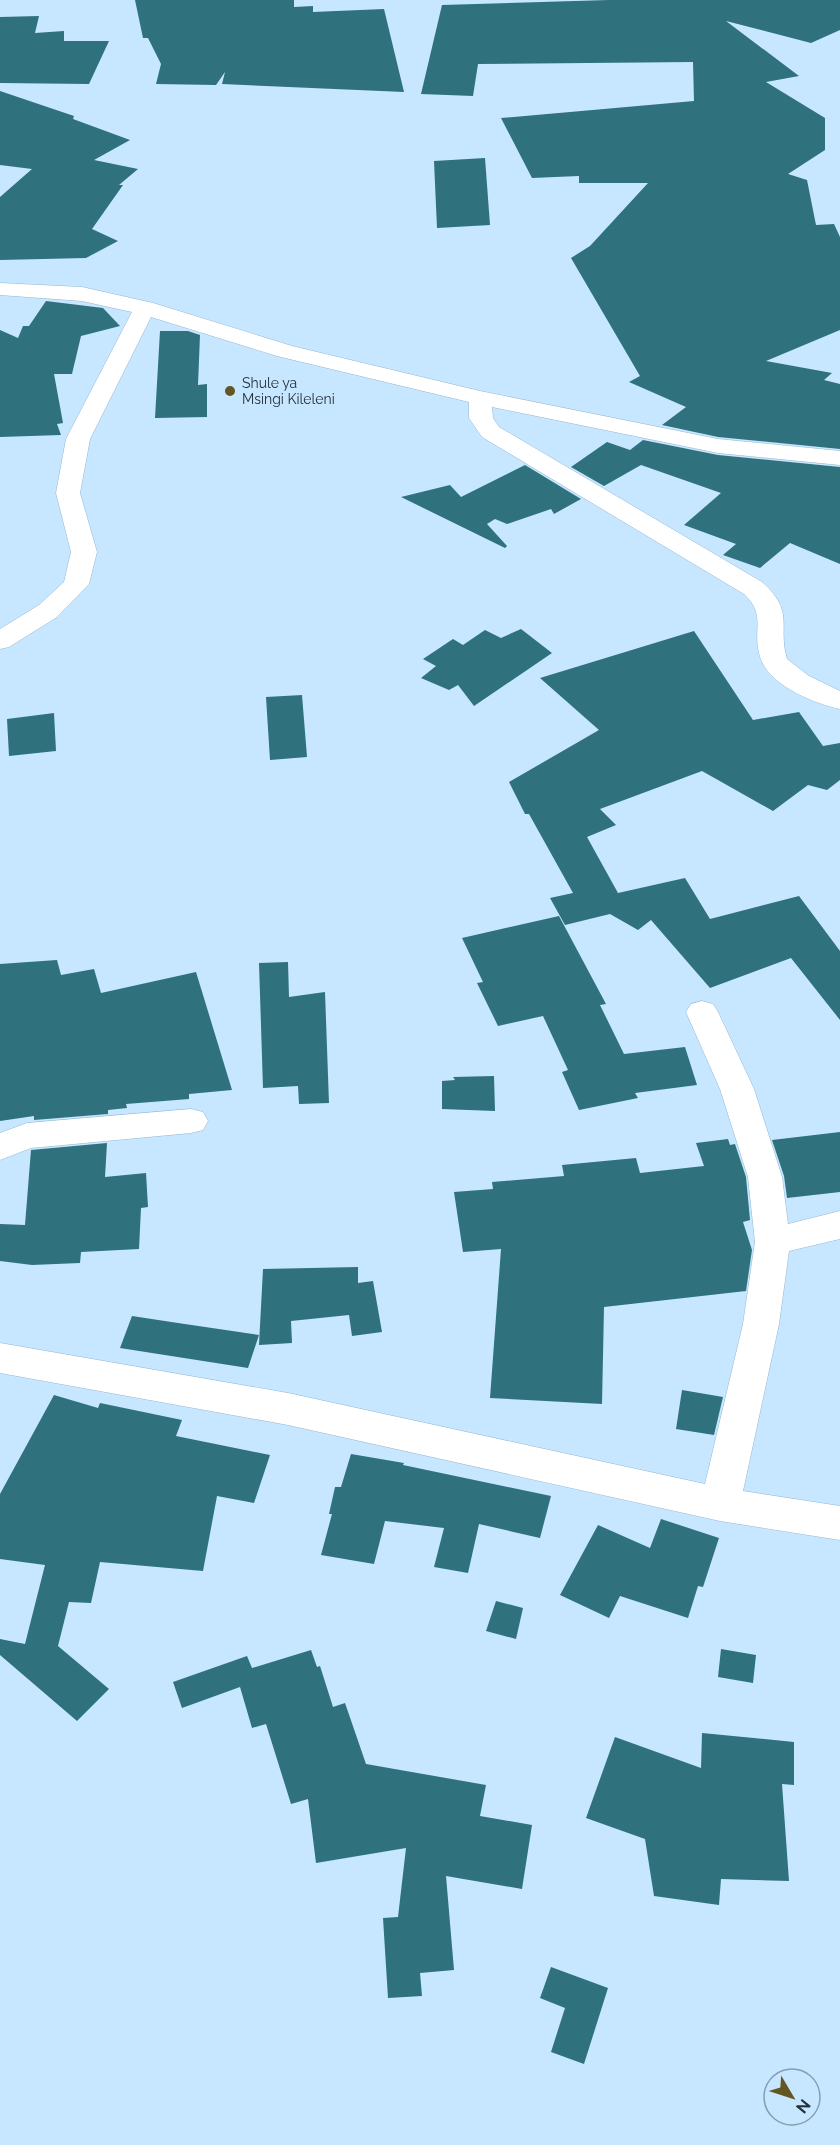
<svg xmlns="http://www.w3.org/2000/svg" width="840" height="2145" font-family="Raleway,sans-serif">
<style>
.building{fill:#2f717d}
.lines{fill:none;stroke-linecap:round;stroke-linejoin:round}
.minor-casing{stroke:#98b7ce;stroke-width:1}
.minor{fill:#fff;fill-rule:evenodd}
.poi-dot{fill:#635622;stroke:#c6e7ff;stroke-width:2}
.labels{text-anchor:middle;dominant-baseline:central;stroke-width:6;stroke-linejoin:round;paint-order:stroke}
.far-poi-label{font-size:14px;fill:#24303a;stroke:#c6e7ff;text-anchor:start}
</style>
<rect width="100%" height="100%" fill="#c6e7ff"/>
<path class="building" d="M135,0H294V7L313,6V12L384,9L404,92L222,84L225,72L216,85L156,84L161,64L148,38H143Z
M609,0H840V30L811,43L726,21L799,76L766,82L825,118V150L788,174L807,180L816,225L834,224L840,237V330L766,361L832,373L824,380L840,384V449L718,437L662,425L686,407L629,382L640,376L571,258L590,246L648,183H579V176L532,178L501,118L694,101L693,62L478,64L473,96L421,94L442,5Z
M39,16L35,33L64,31V41H109L89,84L0,83V17Z
M0,91L74,116L73,119L130,140L94,160L138,169L119,185H123L92,229L118,241L86,258L0,260V197L32,169L0,165Z
M485,158L490,225L437,228L434,161Z
M46,301L103,308L120,326L81,336L72,374H54L63,423L57,424L61,435L0,437V330L18,338L23,326H29Z
M160,331H188L200,335L198,385L207,384V417L155,418Z
M643,440L718,455L840,467V564L790,543L760,568L723,555L736,544L684,525L721,493L641,465L604,486L571,467L607,442L630,450Z
M525,465L581,499L554,514L551,509L507,524L495,519L487,524L507,546L505,548L401,497L450,485L461,497Z
M521,629L552,653L474,706L458,685L449,690L421,678L436,666L423,659L453,639L463,645L485,630L501,638Z
M694,631L753,720L799,712L823,746L840,743V780L827,790L808,785L773,811L702,771L600,809L616,825L587,837L618,893L685,878L710,919L799,896L840,951V1020L791,958L710,988L651,920L638,930L610,914L565,925L550,898L573,893L529,814H525L509,782L599,730L540,678Z
M302,695L307,757L270,760L266,697Z
M54,713L56,751L9,756L7,719Z
M559,916L606,1004L600,1005L624,1054L685,1047L697,1085L635,1093L638,1098L579,1110L562,1072L568,1070L543,1016L498,1026L477,983L483,982L462,938Z
M57,960L61,975L94,969L101,993L196,972L232,1090L189,1094V1099L126,1104L127,1108L108,1110V1114L34,1120V1116L0,1121V964Z
M288,962L289,997L325,992L329,1103L299,1104L298,1086L263,1088L259,963Z
M494,1076L495,1111L442,1109V1081L455,1080L453,1077Z
M840,1132V1192L787,1198L784,1176L772,1140Z
M728,1139L730,1145L735,1144L746,1177L750,1220L743,1222L752,1250L746,1291L604,1307L602,1404L490,1398L501,1249L463,1252L454,1192L493,1189L492,1182L564,1176L562,1165L636,1158L640,1173L704,1166L696,1143Z
M107,1143L105,1177L146,1173L148,1207L141,1208L139,1249L81,1252L80,1263L32,1265L0,1261V1224L25,1225L31,1150Z
M358,1267V1283L373,1281L382,1332L352,1336L349,1315L291,1321L292,1343L259,1345L263,1269Z
M132,1316L178,1323L259,1335L248,1368L120,1348Z
M682,1390L723,1397L714,1435L676,1429Z
M54,1395L98,1408L100,1403L182,1420L176,1436L270,1455L254,1503L217,1496L203,1571L100,1562L91,1603L69,1602L58,1646L109,1689L77,1721L0,1655V1639L25,1644L45,1565L0,1559V1494Z
M351,1454L404,1463L403,1465L551,1496L540,1538L479,1524L468,1573L434,1567L444,1528L385,1521L374,1564L321,1555L332,1514H329L335,1487H341Z
M661,1519L719,1538L703,1587L698,1586L688,1618L620,1596L609,1618L560,1595L598,1525L650,1548Z
M496,1601L523,1608L516,1639L486,1631Z
M721,1649L756,1655L753,1683L718,1677Z
M311,1650L317,1667L320,1666L333,1707L345,1703L366,1764L486,1785L480,1816L532,1825L522,1889L446,1876L454,1970L420,1973L422,1996L388,1998L383,1918L398,1917L406,1848L316,1863L308,1799L291,1804L266,1724L252,1728L240,1687L182,1708L173,1682L247,1656L252,1668Z
M702,1733L794,1742V1785L782,1784L789,1881L721,1879L719,1905L654,1896L645,1839L586,1818L615,1737L701,1768Z
M551,1967L608,1988L584,2064L551,2052L565,2008L540,1998Z"/>
<g class="lines">
<g class="minor-casing">
<path id="minor" d="M0,283L82,287L153,303L292,346L480,391L718,439L840,451V465L718,453L492,407L493,418L499,427L762,582C796,613 777,624 787,659L809,676L840,691V709C813,703 765,684 759,653C753,628 766,614 744,594L482,437L469,418V402L277,356L151,317L90,439L80,493L97,552L89,584L57,617L9,647L0,649V629L39,605L64,582L71,552L56,493L66,439L132,312L82,301L0,295Z
M702,1001L713,1004L718,1012L754,1089L782,1177L788,1224L840,1211V1239L789,1251L779,1324L743,1491L840,1506V1540L720,1521L288,1425L0,1373V1343L288,1393L705,1484L743,1324L755,1242L748,1177L720,1089L686,1012L691,1004Z
M191,1109L203,1112L208,1121L203,1130L191,1133L31,1148L0,1160V1133L27,1123Z"/>
</g>
<use href="#minor" class="minor"/>
</g>
<circle class="poi-dot" cx="230" cy="391" r="6"/>
<g class="labels">
<g class="far-poi-label">
<text x="242" y="383">Shule ya<tspan x="242" dy="16">Msingi Kileleni</tspan></text>
</g>
</g>
<g transform="translate(792 2097) rotate(129)"><circle r="28" fill="#c6e7ff" stroke="#859eb0" stroke-width="1.5"/>
<path d="M0-4.5L10 22L0 15L-10 22Z" fill="#635622"/>
<text y="-9" font-size="16" font-weight="bold" text-anchor="middle" fill="#24303a">N</text>
</g>
</svg>
